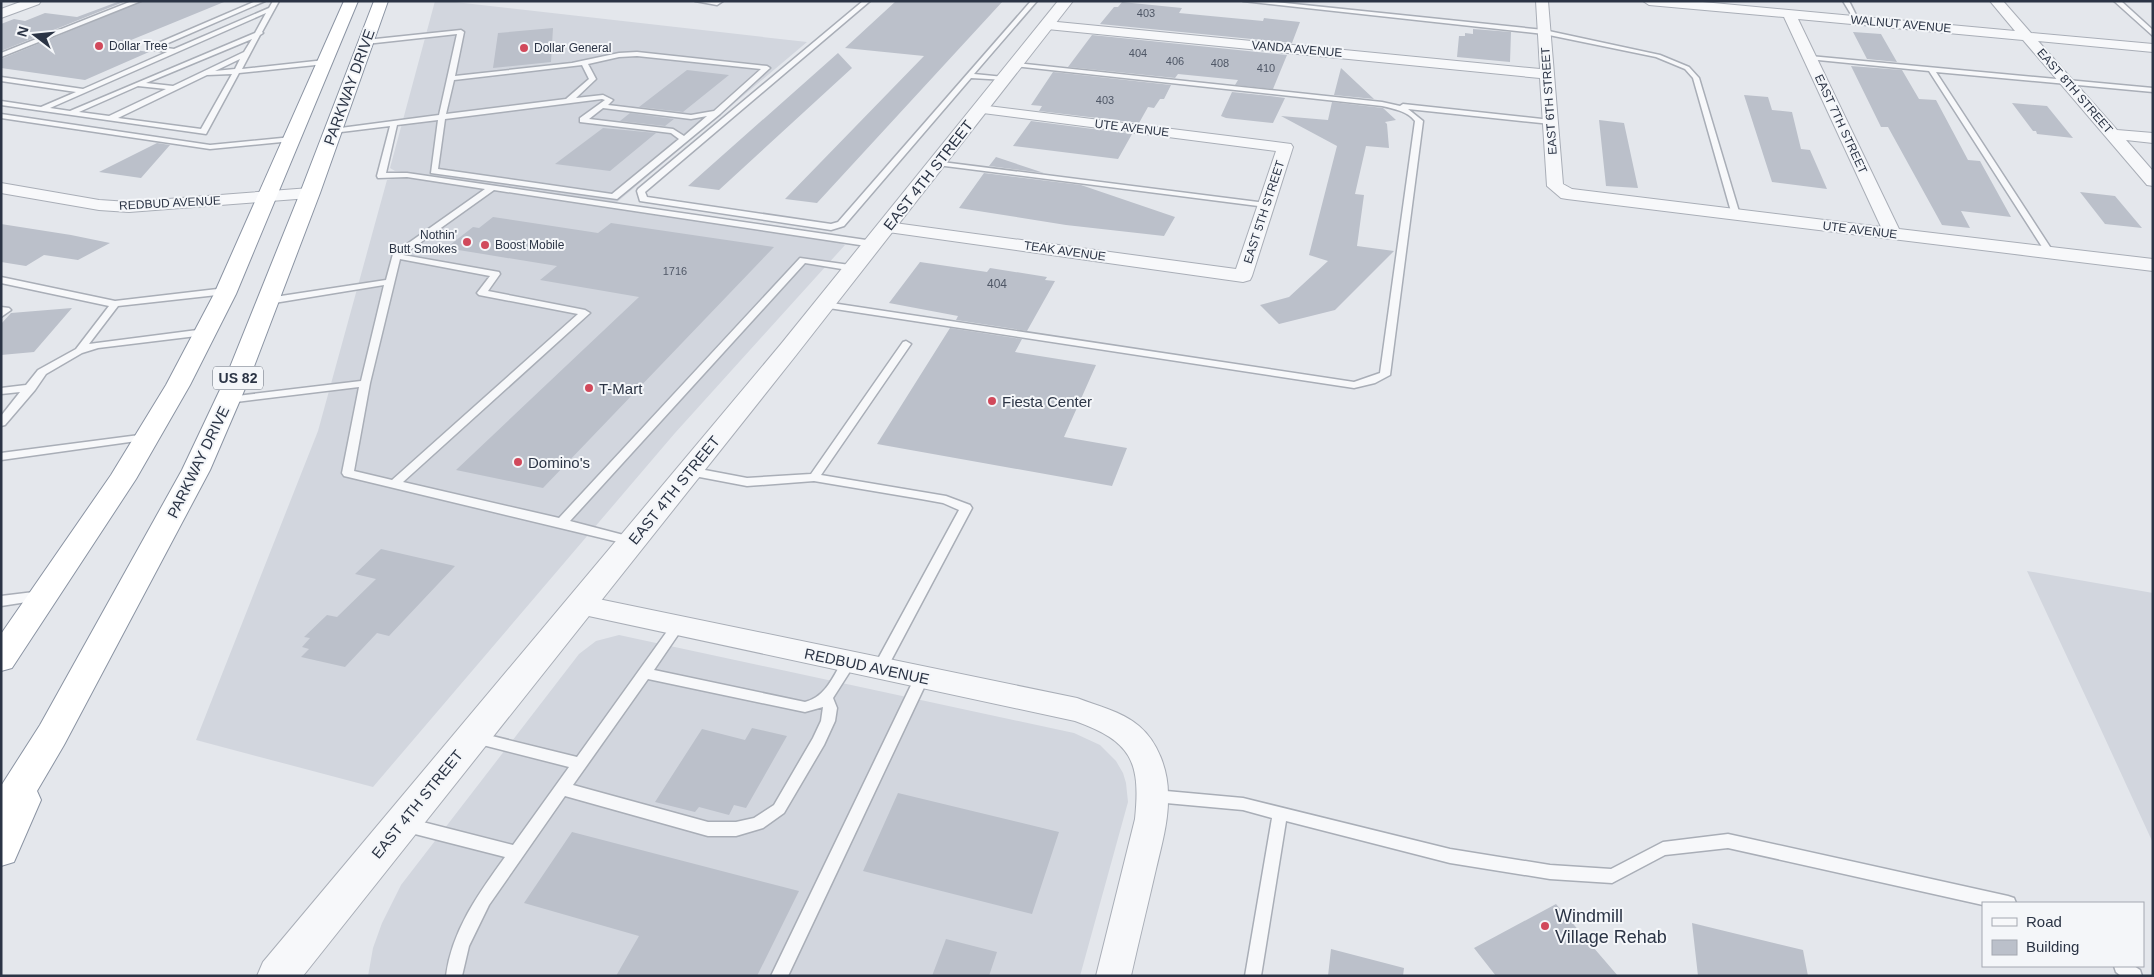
<svg xmlns="http://www.w3.org/2000/svg" width="2154" height="977" font-family="Helvetica,sans-serif">
<style>
.built{fill:#d2d6de}
.building{fill:#bbc0ca}
.lines{fill:none;stroke-linecap:round;stroke-linejoin:round}
.service-casing{stroke:#a9aeb7;stroke-width:3}
.minor-casing{stroke:#a9aeb7;stroke-width:2}
.tertiary-casing{stroke:#a9aeb7;stroke-width:2}
.trunk-casing{stroke:#8b94a3;stroke-width:2}
.service{fill:#f7f8fa;fill-rule:evenodd}
.minor{fill:#f7f8fa;fill-rule:evenodd}
.tertiary{fill:#f7f8fa;fill-rule:evenodd}
.trunk{fill:#fff;fill-rule:evenodd}
.poi-dot{fill:#d1495b;stroke:#f4f6f9;stroke-width:2}
.labels{text-anchor:middle;dominant-baseline:central;stroke-width:4;stroke-linejoin:round;paint-order:stroke}
.far-number-label{font-size:11px;fill:#4f5766}
.far-street-label{font-size:12px;fill:#2b3445;stroke:#f4f6f9}
.far-poi-label{font-size:12px;fill:#2b3445;stroke:#f4f6f9;text-anchor:start}
.number-label{font-size:12px;fill:#4f5766}
.shield{fill:#f4f6f9;stroke:#676e7b;stroke-width:1}
.shield-label{font-size:14px;font-weight:bold;fill:#2b3445}
.street-label{font-size:15px;fill:#2b3445;stroke:#f4f6f9}
.poi-label{font-size:15px;fill:#2b3445;stroke:#f4f6f9;text-anchor:start}
.near-poi-label{font-size:18px;fill:#2b3445;stroke:#f4f6f9;text-anchor:start}
</style>
<rect width="100%" height="100%" fill="#e4e7ec"/>
<path class="built" d="M435,1H446L807,42L616,203L395,171L390,168Z
M402,177L839,242L845,245L675,433L373,787L196,740L318,431L387,180Z
M2027,571L2153,593V843L2097,721Z
M619,635L1074,733L1100,745L1116,761L1123,773L1126,783L1128,802L1080,976H368L373,948L382,923L401,885L579,654L596,641Z"/>
<path class="building" d="M120,1H126L1,51V24L14,19L25,21L45,13L77,17Z
M143,1L224,2L114,47L149,52L85,80L1,68V59Z
M896,1H1003L817,203L785,199L924,56L845,48Z
M1122,2L1182,8L1179,13L1263,21L1264,18L1300,22L1292,43L1100,24L1114,7H1118Z
M553,28L551,62L493,68L498,33Z
M1473,29L1511,32L1510,62L1457,57L1459,36H1465V33L1473,34Z
M1853,32L1881,34L1897,62L1867,59Z
M1092,35L1287,55L1273,89L1235,85L1238,80L1178,74L1175,78L1068,67Z
M838,53L852,68L719,190L688,186Z
M1851,66L1902,70L1919,99L1936,100L1968,160L1980,161L2011,217L1961,211L1970,228L1942,225L1888,127H1881Z
M1341,68L1374,99L1334,95Z
M687,70L729,75L683,112L639,107Z
M1053,72L1063,73L1171,85L1164,99H1160L1154,108L1148,107L1139,123L1039,111L1042,106L1031,105Z
M1232,92L1270,96L1285,98L1273,123L1226,118L1221,116Z
M1744,95L1768,97L1772,110L1792,112L1801,149L1810,150L1827,189L1772,182Z
M1332,102L1383,108L1396,120L1385,122L1387,124L1389,148L1366,146L1355,194L1364,195L1357,246L1394,251L1335,310L1279,324L1260,305L1289,297L1328,261L1309,255L1337,146L1281,116L1328,120Z
M2012,103L2047,106L2073,138L2037,134L2036,131H2033Z
M630,113L674,119L665,126L620,121Z
M1599,120L1624,123L1638,188L1606,186Z
M1031,121L1132,134L1118,159L1013,146Z
M603,128L656,133L610,171L555,164Z
M157,143L170,145L141,178L99,172Z
M996,157L1044,173L989,166Z
M984,173L1081,185L1175,217L1164,236L1066,225L959,208Z
M2080,192L2115,196L2142,228L2105,224Z
M493,217L598,233L611,223L774,247L543,488L456,470L639,297L540,280L557,266L446,248L473,227L479,228Z
M1,224L71,235L110,243L78,260L44,255L26,266L1,262Z
M920,262L987,272L990,268L1047,277L1045,280L1055,281L1027,331L956,320L958,316L889,303Z
M72,308L34,352L1,355V324L11,313Z
M950,328L1022,339L1015,352L1096,365L1064,437L1127,448L1112,486L877,444Z
M381,549L455,566L389,636L377,633L345,667L301,657L309,649L302,647L310,638L304,637L327,615L337,617L376,579L355,574Z
M752,728L787,736L746,808L734,805L729,815L699,807L695,812L655,802L702,729L745,740Z
M898,793L1059,832L1032,914L863,871Z
M572,832L799,891L757,976H616L639,936L524,903Z
M1556,904L1618,976H1496L1474,948Z
M1692,923L1803,950L1808,976H1698Z
M946,939L997,952L989,976H932Z
M1331,949L1404,968L1403,976H1328Z"/>
<g class="lines">
<g class="service-casing">
<path id="service" d="M132,1H141L1,57V53Z
M256,1H265L159,47L174,49L269,8L273,1H279L262,32L263,33L260,35L242,69L325,60L328,62L325,64L239,73L206,134L1,105V101L41,107L76,92L1,81V77L83,89L167,52L149,49V47ZM266,13L255,33L70,111L50,108ZM252,39L244,52L173,86L146,83ZM240,59L235,69L215,71ZM232,74L201,129L118,118L207,75ZM138,86L166,89L109,116L79,112Z
M695,1H723L717,5Z
M863,1H870L645,192L647,197L831,224L838,222L1031,1H1037L974,74L1004,77L1006,78V80L971,78L844,226L831,230L640,201L637,191L638,189Z
M1243,1H1266L1544,30L1660,55L1689,67L1699,78L1740,215L1736,217L1732,215L1693,78L1685,69L1656,57L1544,34Z
M1843,1H1849L1859,21H1855Z
M2114,1H2121L2153,30V36Z
M461,30L464,32L455,76L572,63L619,53L637,52L767,66L770,68L720,114L617,199L431,173L438,120L397,125L386,173H407L873,241L877,244L873,247L494,190L403,255L499,272L500,274L488,291L585,310L590,313L403,482L559,518L800,258L857,266L858,268L854,271L805,263L570,521L635,538L637,541L635,544L631,545L344,476L342,473L359,387L228,403L223,400L228,397L361,381L384,285L268,304L263,301L268,298L386,280L393,254L485,189L407,177L378,178L377,176L390,126L333,133L329,131L333,129L439,115L457,34L366,44L363,42L366,40ZM637,56L761,69L714,111L691,115L608,105L613,100L603,95L576,98L596,79L588,64L619,57ZM582,65L589,79L566,99L446,114L454,80ZM602,99L605,100L580,118V122L671,133L679,139L612,194L438,169L445,119ZM603,108L691,119L707,116L684,136L673,129L589,119ZM400,259L490,276L477,293L479,295L578,314L392,480L354,471L370,383Z
M1810,56L2153,88V92L1936,72L2054,253L2050,256L2046,253L1929,71L1808,59V57Z
M1015,63L1382,102L1400,106L1403,104L1551,120L1555,122L1551,124L1408,109L1423,121L1390,375L1375,383L1354,388L822,307L820,305L825,302L1354,382L1380,373L1415,121C1407,111 1395,109 1382,106L1013,66L1012,65Z
M1,114L210,145L292,137L296,139L292,141L210,149L1,118Z
M934,161L1266,203L1270,205L1266,207L937,165L933,163Z
M1,277L115,301L226,288L231,291L226,294L118,306L89,344L205,329L210,332L205,335L98,348L82,353L46,374L35,390L5,425L1,426V416L20,392L1,394V388L26,385L38,370L76,349L109,306L1,283Z
M1,307L9,308L11,310L1,317Z
M906,341L911,344L821,475L946,496L970,505L972,508L885,672L880,673L875,672L873,668L959,510L943,503L921,499L814,481L747,486L689,475L683,471L689,467L747,478L811,474L903,342Z
M147,434L151,435L152,437L151,439L1,460V453Z
M42,591L46,593L48,596L46,599L1,606V596Z
M678,621L683,623L684,626L654,670L805,702C826,697 834,675 844,658L849,657L854,658L856,662L833,698L837,708L835,721L824,745L784,813L763,828L736,836H708L565,796L489,905L469,946L462,976H446C452,930 479,893 505,857L407,832L402,830L400,825L402,820L407,818L513,845L569,767L471,742L469,738L471,734L476,732L577,757L673,623ZM648,679L805,712L823,707L821,721L813,738L774,805L754,818L736,822H708L573,785Z
M922,672L927,673L929,677L788,976H771L915,677L917,673Z
M1155,790L1243,798L1450,849L1550,865L1611,869L1663,842L1728,834L2008,896L2014,898L2016,903L1983,905L1728,848L1665,855L1612,883L1550,879L1450,863L1286,821L1261,976H1245L1272,818L1243,810L1155,802L1150,800L1148,796L1150,792Z
M2114,966H2134L2140,970L2142,976H2121L2116,972Z"/>
</g>
<g class="minor-casing">
<path id="minor" d="M23,1H41L39,4L1,18V9Z
M1536,1H1548L1563,184L1572,189L1881,227L1784,17L1649,5L1643,1H1692L2015,31L1990,1H2003L2031,33L2153,44V52L2038,41L2117,130L2153,133V143L2126,140L2153,171V186L2147,185L2023,40L1798,19L1899,229L2153,259V271L1567,199L1561,198L1547,186L1540,78L1047,29L1040,25L1047,21L1540,69Z
M980,105L1291,144L1293,147L1252,276L1250,280L1243,282L881,231L878,227L881,223L887,222L1236,269L1276,151L975,112L973,109L975,106Z
M1,183L99,200L129,202L310,188L316,189L318,193L316,197L310,198L129,212L99,210L1,193Z
M579,595L1077,698C1098,706 1121,711 1139,726C1158,742 1168,770 1168,794C1169,819 1162,844 1156,869C1148,904 1139,940 1131,976H1096L1135,819C1141,761 1131,741 1075,721L570,612L566,605L570,598Z"/>
</g>
<g class="tertiary-casing">
<path id="tertiary" d="M1058,1H1073L797,354L303,976H257L263,962L781,344Z"/>
</g>
<g class="trunk-casing">
<path id="trunk" d="M344,1H358L236,294L190,385L136,479L12,668L1,671V634L111,475L166,385L214,294Z
M374,1H388L320,193L250,377L210,470L64,745L37,791L41,800L14,862L1,866V786L40,725L182,470L226,377L300,193Z"/>
</g>
<use href="#service" class="service"/>
<use href="#minor" class="minor"/>
<use href="#tertiary" class="tertiary"/>
<use href="#trunk" class="trunk"/>
</g>
<g class="poi-dot">
<circle cx="99" cy="46" r="5"/>
<circle cx="524" cy="48" r="5"/>
<circle cx="467" cy="242" r="5"/>
<circle cx="485" cy="245" r="5"/>
<circle cx="589" cy="388" r="5"/>
<circle cx="992" cy="401" r="5"/>
<circle cx="518" cy="462" r="5"/>
<circle cx="1545" cy="926" r="5"/>
</g>
<g class="labels">
<g class="far-number-label">
<text x="1146" y="13">403</text>
<text x="1138" y="53">404</text>
<text x="1175" y="61">406</text>
<text x="1220" y="63">408</text>
<text x="1266" y="68">410</text>
<text x="1105" y="100">403</text>
<text x="675" y="271">1716</text>
</g>
<g class="far-street-label">
<text transform="translate(1901 24) rotate(5)">WALNUT AVENUE</text>
<text transform="translate(1297 49) rotate(5)">VANDA AVENUE</text>
<text transform="translate(2075 91) rotate(49)">EAST 8TH STREET</text>
<text transform="translate(1549 101) rotate(-94)">EAST 6TH STREET</text>
<text transform="translate(1841 124) rotate(65)">EAST 7TH STREET</text>
<text transform="translate(1132 128) rotate(7)">UTE AVENUE</text>
<text transform="translate(170 203) rotate(-3)">REDBUD AVENUE</text>
<text transform="translate(1264 212) rotate(-72)">EAST 5TH STREET</text>
<text transform="translate(1860 230) rotate(7)">UTE AVENUE</text>
<text transform="translate(1065 251) rotate(8)">TEAK AVENUE</text>
</g>
<g class="far-poi-label">
<text x="109" y="46">Dollar Tree</text>
<text x="534" y="48">Dollar General</text>
<text x="457" y="235" text-anchor="end">Nothin'<tspan x="457" dy="14">Butt Smokes</tspan></text>
<text x="495" y="245">Boost Mobile</text>
</g>
<g class="number-label">
<text x="997" y="284">404</text>
</g>
<rect class="shield" x="213" y="366.5" width="50" height="23" rx="4"/>
<g class="shield-label">
<text x="238" y="378">US 82</text>
</g>
<g class="street-label">
<text transform="translate(349 87) rotate(-70)">PARKWAY DRIVE</text>
<text transform="translate(928 175) rotate(-52)">EAST 4TH STREET</text>
<text transform="translate(198 462) rotate(-64)">PARKWAY DRIVE</text>
<text transform="translate(674 490) rotate(-51)">EAST 4TH STREET</text>
<text transform="translate(867 666) rotate(12)">REDBUD AVENUE</text>
<text transform="translate(417 804) rotate(-51)">EAST 4TH STREET</text>
</g>
<g class="poi-label">
<text x="599" y="388">T-Mart</text>
<text x="1002" y="401">Fiesta Center</text>
<text x="528" y="462">Domino's</text>
</g>
<g class="near-poi-label">
<text x="1555" y="916">Windmill<tspan x="1555" dy="21">Village Rehab</tspan></text>
</g>
</g>
<rect width="2154" height="977" fill="none" stroke="#2b3445" stroke-width="5"/>
<rect x="1982" y="902" width="162" height="65" fill="#f4f6f9" stroke="#a4a8b1"/>
<rect x="1992" y="918" width="25" height="8" fill="#f7f8fa" stroke="#a4a8b1"/>
<text x="2026" y="927" font-size="15" fill="#2b3445">Road</text>
<rect x="1992" y="940" width="25" height="15" fill="#bbc0ca" stroke="#a4a8b1"/>
<text x="2026" y="952" font-size="15" fill="#2b3445">Building</text>
<g transform="translate(35 35) rotate(286)" stroke="#f4f6f9" stroke-width="4" paint-order="stroke">
<path d="M0-4L9 19L0 12L-9 19Z" fill="#2b3445"/>
<text y="-8" font-size="14" font-weight="bold" text-anchor="middle" fill="#2b3445">N</text>
</g>
</svg>
